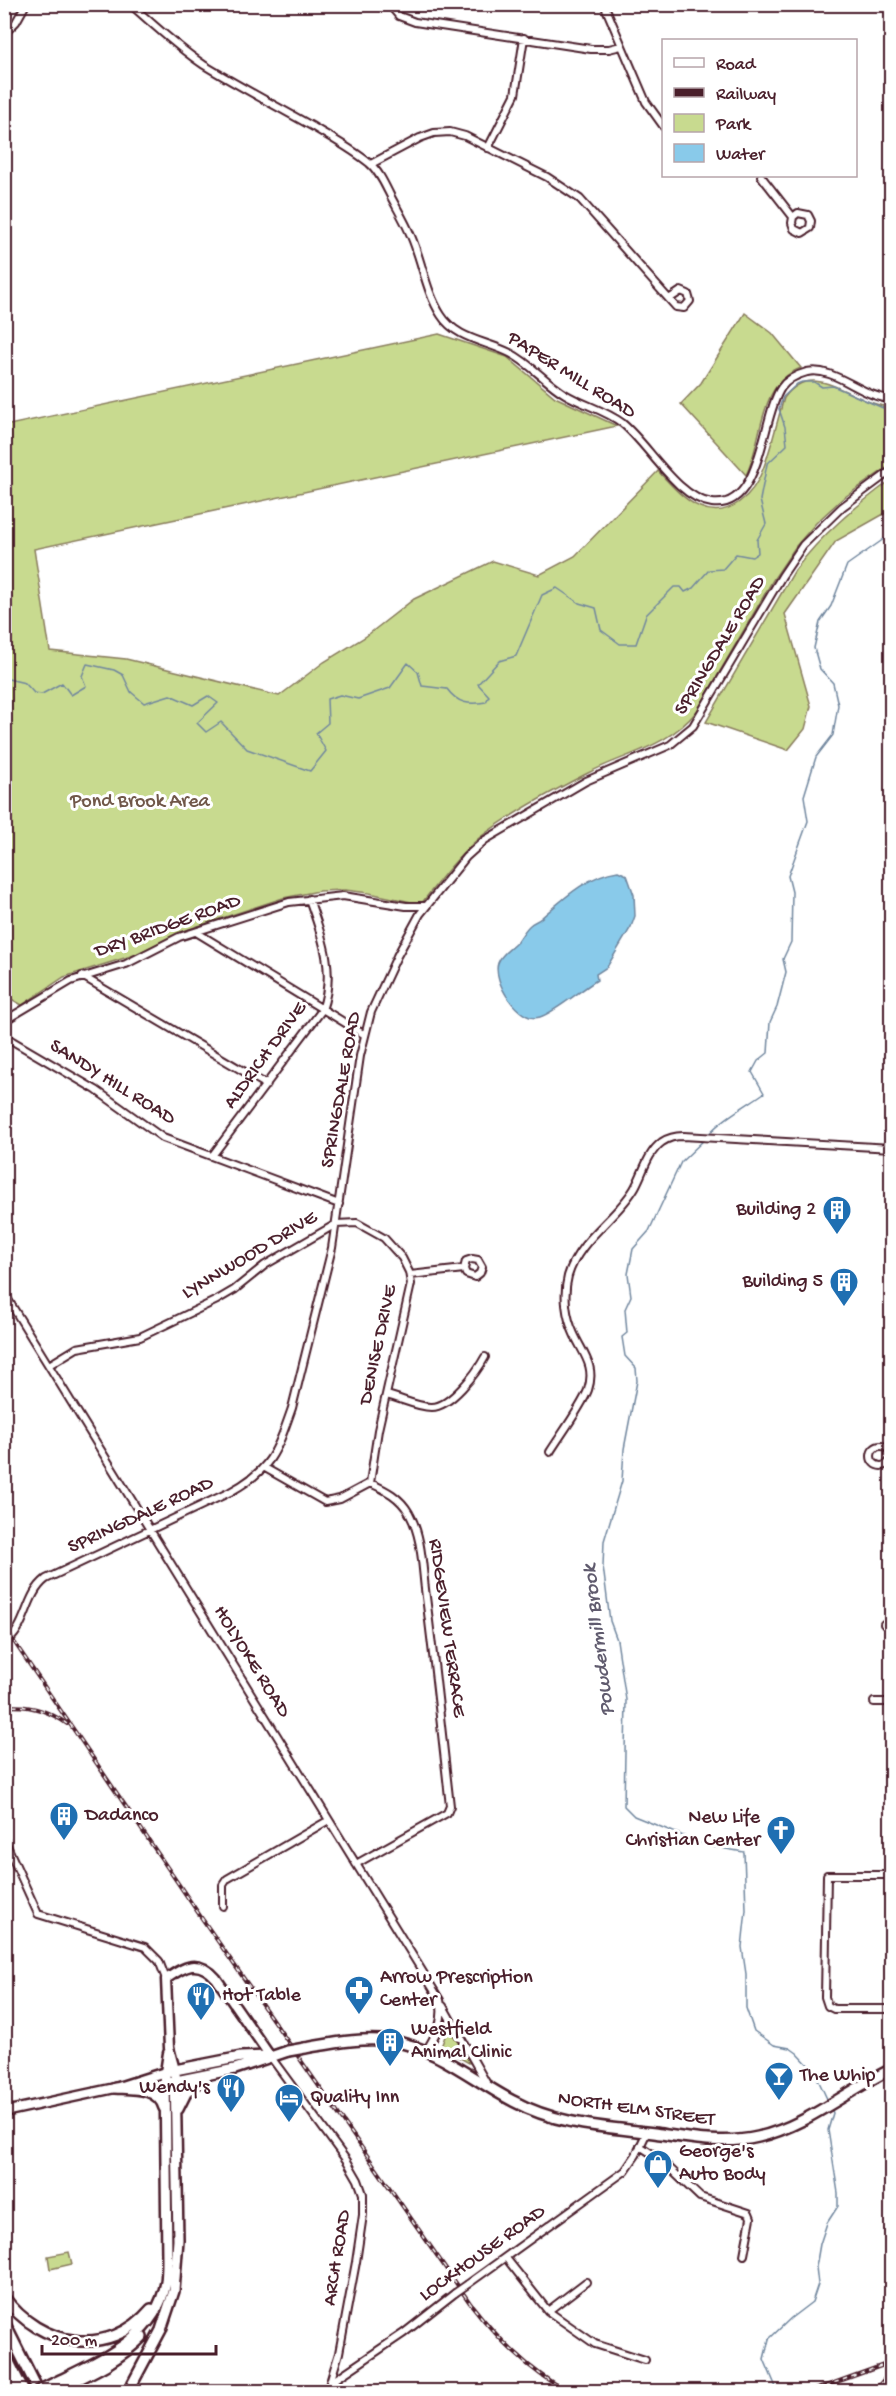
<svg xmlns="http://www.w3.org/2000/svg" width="896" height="2396" font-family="'Gochi Hand',sans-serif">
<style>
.green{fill:#c8da8f;stroke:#897c5d;stroke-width:1.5}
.water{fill:#89caea;stroke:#70869e;stroke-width:1.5}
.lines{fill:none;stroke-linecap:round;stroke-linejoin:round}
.stream{stroke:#70869e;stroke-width:1.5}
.minor-casing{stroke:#4a1f2b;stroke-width:10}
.major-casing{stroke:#4a1f2b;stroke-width:13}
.highway-casing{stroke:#4a1f2b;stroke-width:14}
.minor{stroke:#fff;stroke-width:6}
.major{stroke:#fff;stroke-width:8}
.highway{stroke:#fff;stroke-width:9}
.rail-casing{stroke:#4a1f2b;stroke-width:4}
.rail{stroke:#fff;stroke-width:1.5;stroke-dasharray:4.5;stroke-linecap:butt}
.minor-bridge-casing{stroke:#4a1f2b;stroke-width:10;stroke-linecap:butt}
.highway-bridge-casing{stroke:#4a1f2b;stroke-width:14;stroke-linecap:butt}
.minor-bridge{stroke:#fff;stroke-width:6}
.highway-bridge{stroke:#fff;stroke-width:9}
.labels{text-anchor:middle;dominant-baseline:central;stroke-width:6;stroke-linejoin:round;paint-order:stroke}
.street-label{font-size:20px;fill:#4a1f2b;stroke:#fff}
.park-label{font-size:20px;fill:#705749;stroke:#fff}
.poi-label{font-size:20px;fill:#4a1f2b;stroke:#fff;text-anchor:start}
.water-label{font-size:21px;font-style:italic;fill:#605b6e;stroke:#fff}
</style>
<rect width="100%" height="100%" fill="#fff"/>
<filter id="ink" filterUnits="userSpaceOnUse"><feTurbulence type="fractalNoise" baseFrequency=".0167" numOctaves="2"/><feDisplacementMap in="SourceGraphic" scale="12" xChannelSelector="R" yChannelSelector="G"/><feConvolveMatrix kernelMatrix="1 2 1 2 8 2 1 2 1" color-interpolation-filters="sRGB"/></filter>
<g filter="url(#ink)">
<path class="green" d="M745,313L772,333L801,368C757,384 764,439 746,475L681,404L701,383Z
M439,334L507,357L555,397L617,426L34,549L50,651L126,659L279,696L324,662L365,637L414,599L493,561L539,575L575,556L658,471C670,484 684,500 700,507C729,520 754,494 763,469C772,446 777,421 784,398C815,356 852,405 891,407L892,464L842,499L816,523L796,546L773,580L697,711C667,748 626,753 586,774C551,792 510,814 479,838C457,857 439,881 421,904L369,893L345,890L319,891L283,898L189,929L134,955L64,977L22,1005L4,995V426Z
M891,480V510L836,541L785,614L811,706L805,729L788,750L706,722L795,570C823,533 855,507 891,480Z
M450,2030L470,2062L469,2063L441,2047L447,2031Z
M69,2252L72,2264L50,2269L48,2256Z"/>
<path class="water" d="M618,871L627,875L634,895L635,916L631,927L607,967L596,974L597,980C582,989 554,1013 540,1017C519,1024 492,981 498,963C501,954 509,950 516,943C521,938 524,930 530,925C533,922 538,921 541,918C563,899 588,875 618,871Z"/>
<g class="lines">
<path class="stream" d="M4,678L25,683L34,693L42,694L62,683L71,695L86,686L82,676L87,664L114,670L123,675L131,692L144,703L170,695L193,705L208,696L218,703L197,723L206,732L221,722L247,749L310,771L326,751L316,733L328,723L327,699L340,695L358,699L390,688L408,663L418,672L422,686L447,689C458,704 469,705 486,702L489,696L478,684L499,661L516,656L542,595L557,588L579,603L596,608L601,630L620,644H636L646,615L674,587H681L685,592L693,588L709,570L723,569L736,554L752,557L758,553L757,540L766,524L760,500L767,464L787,445L785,427L779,409L783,397L797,384L802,382H814L822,387L833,386L892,412
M708,1135C720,1120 747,1105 764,1093L752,1072L758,1061L768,1053L770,1022L777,1007L786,972L783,959L791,942L792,892L788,876L808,821L804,796L816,757L833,735L838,705L833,683L820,669L814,648L820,622L831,606L847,565L884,539L892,538
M705,1139L681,1162L649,1231L633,1249L628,1274L631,1296L625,1309L627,1333L622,1337L625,1356L636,1368L637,1381L624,1449L622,1481L604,1541L603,1566L610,1621L617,1640L626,1700L624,1806L634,1816L708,1846L744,1852L746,1910L742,1947L746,1974V2008L754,2031L774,2045L790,2048L797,2053L814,2071L828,2101
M778,2392L764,2359L769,2339L791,2318L812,2302L818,2284L816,2267L820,2244L827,2223L838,2206V2193L828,2130L833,2113L831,2108"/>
<g class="minor-casing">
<path id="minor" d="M130,4C154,25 178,48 204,65C240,87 278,107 315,128C333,139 352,149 369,163C378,170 384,183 389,193C396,207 405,221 411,236C422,261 426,292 441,315C456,339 486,341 510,353C530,363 545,382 565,394C583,405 605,410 622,423C649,445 677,498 712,503C762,510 762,415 781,388C787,379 796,375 807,372C835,366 862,398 892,399
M389,4L399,16L415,22L591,49H609L621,46
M604,4L646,102L664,127
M4,34L16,22L26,4
M488,148L515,95L524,38
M371,164L420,138L434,133L450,132L465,136L547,177L580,199L676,307L684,308L690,301L688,294L681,291L669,299
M761,176L793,217L792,223L794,229L802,233L810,228L811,221L808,215L798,213L793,217
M196,932L365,1035
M82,976L267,1085
M4,1021L71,981L126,964L179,937L289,902L343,896L406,906H426
M4,1036L96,1090L163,1138L339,1204
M212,1156L322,1010C336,971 322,936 309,899
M410,1275L464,1269L466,1274L475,1277L480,1273L482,1267L478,1260L472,1259L466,1261L464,1269
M4,1293L440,2000C445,2021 436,2034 426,2051
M49,1365L77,1348L140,1337L217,1300L234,1290L265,1265L336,1224L357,1223L384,1238L402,1258L409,1272L411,1284L378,1430L370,1483
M386,1395C400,1398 417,1407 431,1407C450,1408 477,1372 485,1357
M871 1456a10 10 0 1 1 20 0a10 10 0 1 1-20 0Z
M550,1452C560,1436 582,1406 588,1390C596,1366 583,1354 574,1334C566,1317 563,1295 568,1276C579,1239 615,1220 634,1189C643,1174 647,1153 662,1142C668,1138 676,1136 683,1136L892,1148
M265,1468L325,1502L340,1499L370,1483C386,1490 400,1497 409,1513C423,1538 422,1569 426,1597C435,1667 442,1736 450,1806L447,1813L356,1864
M884,1624H892
M4,1644C28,1628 24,1596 46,1579L230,1492C271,1470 277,1451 292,1408L332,1248L360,1056L371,1012L397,956L420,914L466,857L485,840L586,781L670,745L693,726L782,576L803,545L842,507L892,470
M874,1702H892
M4,1839L38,1914L145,1947L159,1961L166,1979
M892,1875H827L825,1997L828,2006L834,2009H892
M223,1906V1885L227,1879L329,1820
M443,2006L488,2086
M270,2056L347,2161L358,2180L363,2194V2215L356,2262L339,2353L327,2392
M640,2146L660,2159L700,2197L749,2213L751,2218L744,2255
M506,2258L548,2311L595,2344L645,2360
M468,2284L625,2171L636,2155L647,2132
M548,2311L586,2282
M330,2383L404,2333L455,2293"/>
</g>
<g class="major-casing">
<path id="major" d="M175,2070L169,2048L166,1979C185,1966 198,1958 216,1978L270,2056
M4,2112L115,2088L165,2072L168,2053"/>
</g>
<g class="highway-casing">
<path id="highway" d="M305,2048C334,2043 362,2037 391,2041C436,2047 474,2081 513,2101C557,2125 605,2127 654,2133C688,2138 724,2145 758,2137C807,2126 847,2090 892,2069
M171,2082L235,2069L288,2051
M115,2088C133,2089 158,2087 164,2108
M178,2109L187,2091L205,2077
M4,2297C40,2347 109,2359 151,2309
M4,2322L39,2392
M4,2352L24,2392
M4,2373L16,2392
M56,2382C101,2360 156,2338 166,2282C167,2274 167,2266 167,2259L165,2072L241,2057L270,2056
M52,2392C84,2376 117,2363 142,2337
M128,2392L161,2330L174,2291L178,2240L175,2070"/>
</g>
<use href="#minor" class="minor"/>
<use href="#major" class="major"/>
<use href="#highway" class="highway"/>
<g class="rail-casing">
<path id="rail" d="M4,1627L203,1920L470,2303C498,2339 528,2370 568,2392
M4,1707C28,1704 48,1710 67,1724
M809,2392L892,2362
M873,2392L892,2370"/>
</g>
<use href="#rail" class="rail"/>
<g class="minor-bridge-casing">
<path id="minor-bridge" d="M455,2293L468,2284"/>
</g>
<g class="highway-bridge-casing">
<path id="highway-bridge" d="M288,2051L305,2048
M36,2392L56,2382"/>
</g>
<use href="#minor-bridge" class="minor-bridge"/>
<use href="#highway-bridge" class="highway-bridge"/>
</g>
</g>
<defs>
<g id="building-pin" transform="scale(1.5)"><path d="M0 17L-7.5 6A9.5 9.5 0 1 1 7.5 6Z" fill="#1f6fb2" stroke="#fff"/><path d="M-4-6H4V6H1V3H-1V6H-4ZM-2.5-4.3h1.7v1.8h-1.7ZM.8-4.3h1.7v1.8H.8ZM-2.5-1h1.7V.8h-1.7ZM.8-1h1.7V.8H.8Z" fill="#fff"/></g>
<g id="church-pin" transform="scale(1.5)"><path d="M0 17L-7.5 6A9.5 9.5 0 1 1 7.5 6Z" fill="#1f6fb2" stroke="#fff"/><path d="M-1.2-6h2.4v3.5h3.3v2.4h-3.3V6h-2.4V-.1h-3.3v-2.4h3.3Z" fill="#fff"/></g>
<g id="pharmacy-pin" transform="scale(1.5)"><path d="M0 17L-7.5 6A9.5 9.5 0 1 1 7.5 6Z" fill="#1f6fb2" stroke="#fff"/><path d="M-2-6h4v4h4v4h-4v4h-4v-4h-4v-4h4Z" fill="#fff"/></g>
<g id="restaurant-pin" transform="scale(1.5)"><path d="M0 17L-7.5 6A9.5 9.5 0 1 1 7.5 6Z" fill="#1f6fb2" stroke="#fff"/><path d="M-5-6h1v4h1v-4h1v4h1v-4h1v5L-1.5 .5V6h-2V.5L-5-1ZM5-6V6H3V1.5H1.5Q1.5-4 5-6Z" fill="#fff"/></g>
<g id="bar-pin" transform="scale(1.5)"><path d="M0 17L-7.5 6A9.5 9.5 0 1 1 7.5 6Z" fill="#1f6fb2" stroke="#fff"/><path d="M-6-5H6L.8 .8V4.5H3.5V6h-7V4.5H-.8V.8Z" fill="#fff"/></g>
<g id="hotel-pin" transform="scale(1.5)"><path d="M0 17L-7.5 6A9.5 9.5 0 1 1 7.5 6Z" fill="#1f6fb2" stroke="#fff"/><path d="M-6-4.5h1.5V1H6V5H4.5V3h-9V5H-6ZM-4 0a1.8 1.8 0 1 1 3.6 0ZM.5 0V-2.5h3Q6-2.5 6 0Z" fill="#fff"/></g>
<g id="shop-pin" transform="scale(1.5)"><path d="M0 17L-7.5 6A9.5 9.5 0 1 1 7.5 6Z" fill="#1f6fb2" stroke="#fff"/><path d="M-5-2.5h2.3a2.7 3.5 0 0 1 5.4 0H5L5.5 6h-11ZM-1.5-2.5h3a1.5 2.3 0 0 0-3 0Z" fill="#fff"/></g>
</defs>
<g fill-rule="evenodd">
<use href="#building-pin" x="837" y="1210"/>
<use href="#building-pin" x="844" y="1282"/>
<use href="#building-pin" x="64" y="1816"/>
<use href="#church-pin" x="781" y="1830"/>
<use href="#pharmacy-pin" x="359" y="1990"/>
<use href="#restaurant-pin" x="201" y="1996"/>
<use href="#building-pin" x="390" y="2042"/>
<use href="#bar-pin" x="779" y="2076"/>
<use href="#restaurant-pin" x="231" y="2088"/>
<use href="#hotel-pin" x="289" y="2098"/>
<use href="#shop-pin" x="658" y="2164"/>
</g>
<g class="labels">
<g class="street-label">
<text transform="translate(571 376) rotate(32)">PAPER MILL ROAD</text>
<text transform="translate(721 646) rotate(-59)">SPRINGDALE ROAD</text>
<text transform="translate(168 927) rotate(-20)">DRY BRIDGE ROAD</text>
<text transform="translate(266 1056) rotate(-54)">ALDRICH DRIVE</text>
<text transform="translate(112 1083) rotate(32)">SANDY HILL ROAD</text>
<text transform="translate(342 1090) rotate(-80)">SPRINGDALE ROAD</text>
<text transform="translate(250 1256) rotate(-31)">LYNNWOOD DRIVE</text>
<text transform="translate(379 1345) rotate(-78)">DENISE DRIVE</text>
<text transform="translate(141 1516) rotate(-25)">SPRINGDALE ROAD</text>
<text transform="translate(446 1628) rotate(82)">RIDGEVIEW TERRACE</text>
<text transform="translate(251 1662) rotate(58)">HOLYOKE ROAD</text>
<text transform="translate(636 2110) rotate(8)">NORTH ELM STREET</text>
<text transform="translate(483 2254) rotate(-36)">LOCKHOUSE ROAD</text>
<text transform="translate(338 2258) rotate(-81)">ARCH ROAD</text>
</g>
<g class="park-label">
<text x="140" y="802">Pond Brook Area</text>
</g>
<g class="poi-label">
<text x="816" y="1210" text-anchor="end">Building 2</text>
<text x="823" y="1282" text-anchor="end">Building 5</text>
<text x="85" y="1816">Dadanco</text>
<text x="760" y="1818" text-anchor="end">New Life<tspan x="760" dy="23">Christian Center</tspan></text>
<text x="380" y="1978">Arrow Prescription<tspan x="380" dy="23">Center</tspan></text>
<text x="222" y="1996">Hot Table</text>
<text x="411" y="2030">Westfield<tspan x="411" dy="23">Animal Clinic</tspan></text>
<text x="800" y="2076">The Whip</text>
<text x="210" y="2088" text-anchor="end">Wendy's</text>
<text x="310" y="2098">Quality Inn</text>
<text x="679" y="2152">George's<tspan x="679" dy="23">Auto Body</tspan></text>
</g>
<g class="water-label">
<text transform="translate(600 1640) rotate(-97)">Powdermill Brook</text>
</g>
</g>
<rect width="896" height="2396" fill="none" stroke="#fff" stroke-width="24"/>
<rect x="12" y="12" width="872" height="2372" fill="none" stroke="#4a1f2b" stroke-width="2" filter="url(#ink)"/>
<rect x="662" y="39" width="195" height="138" fill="#ffffff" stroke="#b7a5aa" stroke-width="1.5"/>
<rect x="674" y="58" width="30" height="9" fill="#ffffff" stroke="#b7a5aa" stroke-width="1.5"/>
<text x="716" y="69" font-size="18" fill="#4a1f2b">Road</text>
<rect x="674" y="88" width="30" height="9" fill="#4a1f2b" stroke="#b7a5aa" stroke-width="1.5"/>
<text x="716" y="99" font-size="18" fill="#4a1f2b">Railway</text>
<rect x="674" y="114" width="30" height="18" fill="#c8da8f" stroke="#b7a5aa" stroke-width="1.5"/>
<text x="716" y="129" font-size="18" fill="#4a1f2b">Park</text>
<rect x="674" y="144" width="30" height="18" fill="#89caea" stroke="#b7a5aa" stroke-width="1.5"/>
<text x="716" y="159" font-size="18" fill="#4a1f2b">Water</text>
<path d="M42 2345v9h174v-9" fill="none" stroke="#4a1f2b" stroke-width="3"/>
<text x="51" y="2345" font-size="18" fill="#4a1f2b" stroke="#ffffff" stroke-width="4.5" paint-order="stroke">200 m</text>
</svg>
